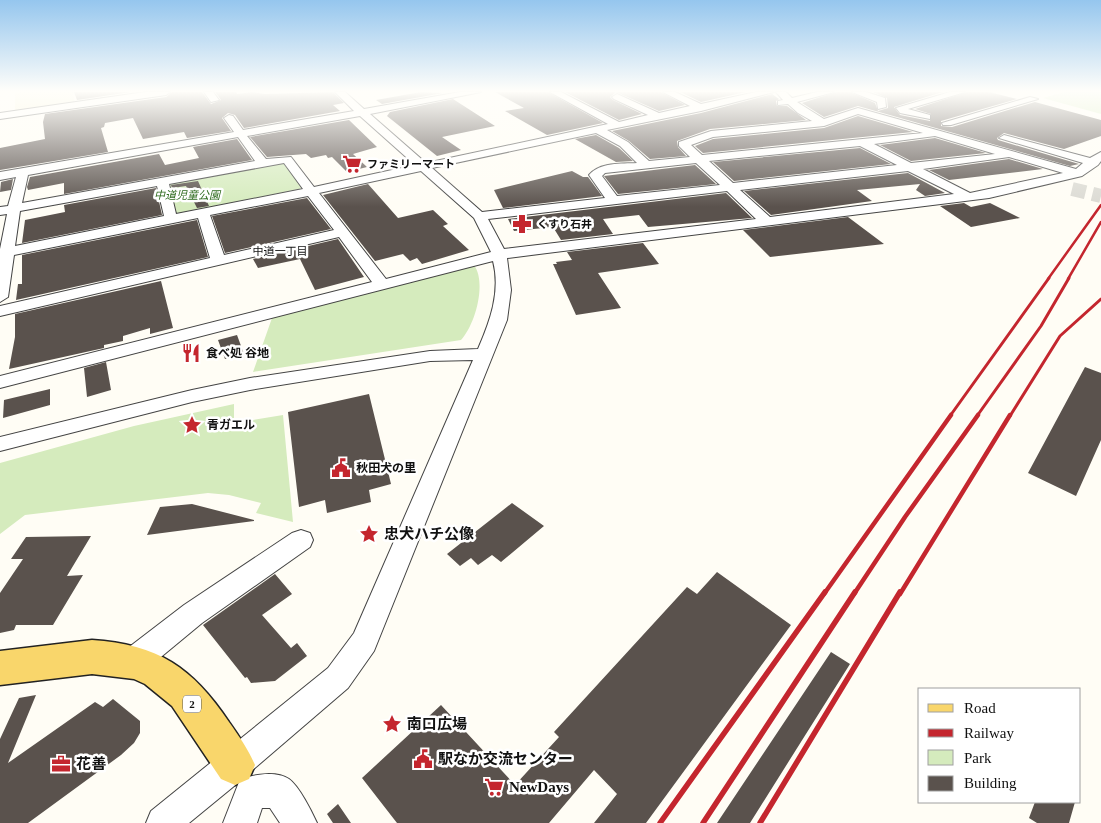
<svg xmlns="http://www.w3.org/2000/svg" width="1101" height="823" font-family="'Times New Roman','Noto Sans JP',serif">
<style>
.farmland{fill:#f6f3d4}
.green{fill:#d5ebbd}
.building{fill:#5a524d}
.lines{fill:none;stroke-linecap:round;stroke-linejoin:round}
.minor-tunnel{stroke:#dbdad3;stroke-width:14;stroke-dasharray:14 7;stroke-linecap:butt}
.minor-casing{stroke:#444;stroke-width:2}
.major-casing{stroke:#222;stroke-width:3}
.minor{fill:#fff;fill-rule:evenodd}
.major{fill:#f9d66b;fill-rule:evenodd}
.rail-far3{stroke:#c4262e;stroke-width:2.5}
.rail-far2{stroke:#c4262e;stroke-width:3}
.rail-far1{stroke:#c4262e;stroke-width:4.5}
.rail{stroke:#c4262e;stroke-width:5.5}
.labels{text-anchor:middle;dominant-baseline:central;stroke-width:5;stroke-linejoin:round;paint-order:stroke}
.far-poi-label{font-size:11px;font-weight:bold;fill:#111;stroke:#fff;text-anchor:start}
.far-park-label{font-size:11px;font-style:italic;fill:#2f6b1f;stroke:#fff}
.far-neighbourhood-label{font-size:11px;fill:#111;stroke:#fff}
.shield{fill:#fff;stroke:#585858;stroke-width:1}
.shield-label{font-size:11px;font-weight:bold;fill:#111}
.poi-label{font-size:12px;font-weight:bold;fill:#111;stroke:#fff;text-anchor:start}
.near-poi-label{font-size:15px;font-weight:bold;fill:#111;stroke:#fff;text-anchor:start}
</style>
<rect width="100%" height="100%" fill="#fffdf5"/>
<path class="farmland" d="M24,92H73L75,104L15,113V93Z"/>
<path class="green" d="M1064,92H1101V114L1043,98Z
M283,162L302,187L299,189L176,214L167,184Z
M474,265C487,283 475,325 461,340L253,372L272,318Z
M234,404V423L283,415L293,522L256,513L261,503L229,495L208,493L25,515L0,534V463L134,426Z"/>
<path class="building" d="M74,92H131L77,100Z
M172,92H202L211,104L221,100L215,92H236L237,94L252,92L265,94L333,92L344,103L333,105L340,111L244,128L235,115L228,113L222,118L231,131L187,138L184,132L143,139L133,118L105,123L104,127L101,128L108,152L0,170V148L45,139L43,122L45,114L166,97Z
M421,92L443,93L382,104L376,100Z
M495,92H548L603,123L547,135L505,111L524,108Z
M565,92H661L685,105L659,111L616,92L610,97L613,100L642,114L619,120Z
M680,92H746L701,102Z
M836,92H850L875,103L878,111L888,108L887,98L873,92H943L894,107L900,115L930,121L931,114L915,109L967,92H989L1017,99L941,121V126L952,127L1035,102L1101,120V136L1064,149L1004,133L997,138L998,140L1079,164L1070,166L858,106L824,117L802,103Z
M772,94L779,99L776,101L777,106H787L806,120L710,129L677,141L678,147L686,156L650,159L629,141L612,131L701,113Z
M453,99L495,126L442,137L461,150L437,156L387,116L390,112Z
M858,116L913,132L703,153L695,146L713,139L824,128Z
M349,120L377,147L353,154L367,167L347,172L332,157L328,158L326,155L311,158L306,154L267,157L250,137Z
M596,135L619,148L633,161L616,162L575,139Z
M935,138L986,153L911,161L880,145Z
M237,139L252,160L64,194V183L28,190L27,187L30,177L159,154L165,165L199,158L193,147Z
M860,148L891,164L734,181L713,162Z
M1009,159L1043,169L949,180L929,170Z
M695,165L716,184L618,194L604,176Z
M572,171L583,177H588L602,196L503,208L494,190Z
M908,173L945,193L925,196L916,190L920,184L857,190L872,201L771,215L744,191Z
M13,179L11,190L0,192L1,182Z
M198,181L209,206L197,208L186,186L172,188L171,185Z
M368,184L398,218L433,210L448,224L443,226L469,250L422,264L417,258L410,261L403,254L375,261L323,195Z
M156,188L162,215L22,243L25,220L65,212L64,205Z
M726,193L752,218L648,227L639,215L603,219L613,234L561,240L553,227L514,231L508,219Z
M307,198L331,229L225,253L212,216Z
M964,203L971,207L990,203L1020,218L971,227L940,206Z
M848,217L884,244L770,257L743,230Z
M197,220L208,257L16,300L18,284H22V255Z
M338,239L364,277L315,290L300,259L258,268L253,259Z
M643,243L659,264L598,273L621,308L576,315L553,264H557L556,262L572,260L567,252Z
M161,281L173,328L150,334V328L123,336V341L104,345V348L9,369L15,337V314Z
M237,335L244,354L225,359L218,340Z
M106,362L111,390L87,397L84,368Z
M1085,367L1101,373V440L1076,496L1028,473Z
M50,389V405L3,418L4,400Z
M369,394L391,484L369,490L371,502L327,513L325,500L299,507L288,412Z
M512,503L544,526L501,562L492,555L478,565L471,558L460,566L447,554Z
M192,504L254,520V521L147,535L160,507Z
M91,536L67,576L83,575L53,625H16L14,630L0,633V593L23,559H11L26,537Z
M717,572L791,625L646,823H594L617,794L594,770L549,823H397L362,778L441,705L515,785L559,737L554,732L687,587L697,594Z
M275,574L292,594L262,615L291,648L297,643L307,656L275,681L251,683L247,677L245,678L203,625Z
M831,652L850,664L750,823H717Z
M36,695L8,763L95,702L103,707L113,699L140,721V733L134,743L121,755L28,823H0V739L19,698Z
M1035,802H1075L1069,823H1037L1029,818Z
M338,804L351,823H333L327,814Z"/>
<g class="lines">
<path class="minor-tunnel" d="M1072,189L1101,196"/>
<g class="minor-casing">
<path id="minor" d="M145,92H170L166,95L0,119V113Z
M204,92H213L219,100L211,102Z
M335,92H345L364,109L460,92H481L370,114L426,163L608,124L550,92H561L619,122L648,115L614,99L612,97L617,94L659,113L690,106L663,92H675L701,104L756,92H774L701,111L607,130L628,142L649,161L690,157L679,146V142L711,131L812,121L798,113L788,104L778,105V101L783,100L776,92H786L792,98L817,92H834L797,102L824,119L858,108L1076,169L1083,163L999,138L1004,135L1090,158L1101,152V161L1098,165L1082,176L989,198L507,258L511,290L507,320L374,651L348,688L242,779C255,774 277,771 289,779C299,786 312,812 317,823H280L270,808H262L257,823H223L239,782L189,823H146L151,811L328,668L354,633L473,360L430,361L250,390L192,402L0,451V437L192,390L250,378L430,351L478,349C490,321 501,292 493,261L0,388V376L372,282L339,237L0,316V306L210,258L198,218L14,255L8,297L0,302V249L7,214L0,215V207L8,206L16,177L0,180V172L234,132L224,118L229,115L233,116L243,130L354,111ZM858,114L923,133L702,155L691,145L713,137L824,126ZM360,116L415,165L314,187L291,157L266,159L247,136ZM596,133L620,146L637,163C621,164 600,162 589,175L605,198L482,212L432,168ZM935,136L995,154L911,163L874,144ZM238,137L255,161L22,203L28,175ZM860,146L897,165L733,183L709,161ZM1009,157L1063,173L970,193L923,169ZM284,163L303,189L176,214L169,184ZM696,163L720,185L617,196L602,176L605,173ZM421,171L474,218L491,252L386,279L319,193ZM908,171L954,194L770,217L740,190ZM157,186L164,216L15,246L20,211ZM727,191L756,219L504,249L488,219ZM308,196L334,230L224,255L210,215Z
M852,92H866L885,98L886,107L878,109L877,102Z
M950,92H965L908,109L930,115V119L900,113L896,108Z
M1030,97L1038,99L951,125H943L942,123Z
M301,530L310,533L313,540L310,547L202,623L144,671L134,675L124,671L120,661L124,651L184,605L292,533Z"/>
</g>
<g class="major-casing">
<path id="major" d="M92,640C158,644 193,668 229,722C239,736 248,749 255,765L249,779L235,785L221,779L172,706L145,684L134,679L92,674L0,685V651Z"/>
</g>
<use href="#minor" class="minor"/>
<use href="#major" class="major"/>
<path class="rail-far3" d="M1048,279L1101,205
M1068,279L1101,222"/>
<path class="rail-far2" d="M950,416L1049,278
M977,416L1041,326L1069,278
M1010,416L1060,336L1101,299"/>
<path class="rail-far1" d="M824,594L951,415
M854,594L905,517L978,415
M900,594L1010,415"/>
<path class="rail" d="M660,823L825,592
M703,823L855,592
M760,823L900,592"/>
</g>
<linearGradient id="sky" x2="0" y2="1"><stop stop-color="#95c6ee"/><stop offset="0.44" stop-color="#fffefa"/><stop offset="1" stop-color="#fffefa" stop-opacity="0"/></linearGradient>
<rect width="1101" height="207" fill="url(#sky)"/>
<defs>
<g id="supermarket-bare" transform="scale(1.5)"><path d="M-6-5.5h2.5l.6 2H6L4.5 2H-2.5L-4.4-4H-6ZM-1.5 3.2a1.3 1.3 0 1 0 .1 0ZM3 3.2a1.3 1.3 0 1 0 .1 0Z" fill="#c4262e" stroke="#fff" stroke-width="2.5" paint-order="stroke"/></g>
<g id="pharmacy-bare" transform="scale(1.5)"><path d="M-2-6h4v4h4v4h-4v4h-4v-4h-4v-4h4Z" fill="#c4262e" stroke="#fff" stroke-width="2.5" paint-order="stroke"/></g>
<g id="restaurant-bare" transform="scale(1.5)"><path d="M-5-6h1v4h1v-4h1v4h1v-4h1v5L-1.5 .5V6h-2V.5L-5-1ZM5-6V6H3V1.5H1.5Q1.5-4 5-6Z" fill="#c4262e" stroke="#fff" stroke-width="2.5" paint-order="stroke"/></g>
<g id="sight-bare" transform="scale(1.5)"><path d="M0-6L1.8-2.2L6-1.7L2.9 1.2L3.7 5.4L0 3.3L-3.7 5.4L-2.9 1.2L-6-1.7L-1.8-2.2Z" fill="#c4262e" stroke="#fff" stroke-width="2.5" paint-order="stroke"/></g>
<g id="civic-bare" transform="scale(1.5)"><path d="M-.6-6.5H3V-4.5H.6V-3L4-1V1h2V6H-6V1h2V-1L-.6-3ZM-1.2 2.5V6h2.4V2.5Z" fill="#c4262e" stroke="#fff" stroke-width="2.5" paint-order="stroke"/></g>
<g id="office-bare" transform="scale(1.5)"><path d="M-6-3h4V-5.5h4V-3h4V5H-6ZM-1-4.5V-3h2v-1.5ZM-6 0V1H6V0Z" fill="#c4262e" stroke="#fff" stroke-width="2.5" paint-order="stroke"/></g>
</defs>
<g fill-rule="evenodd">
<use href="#supermarket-bare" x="352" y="164"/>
<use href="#pharmacy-bare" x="522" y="224"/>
<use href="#restaurant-bare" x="191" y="353"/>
<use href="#sight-bare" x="192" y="425"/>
<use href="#civic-bare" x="341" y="468"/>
<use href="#sight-bare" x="369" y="534"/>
<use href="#sight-bare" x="392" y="724"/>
<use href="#civic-bare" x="423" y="759"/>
<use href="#office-bare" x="61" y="764"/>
<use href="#supermarket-bare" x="494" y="787"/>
</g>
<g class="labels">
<g class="far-poi-label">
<text x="367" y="164">ファミリーマート</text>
<text x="537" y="224">くすり石井</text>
</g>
<g class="far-park-label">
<text x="187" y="195">中道児童公園</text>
</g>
<g class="far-neighbourhood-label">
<text x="280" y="251">中道一丁目</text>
</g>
<rect class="shield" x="183" y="695.5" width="18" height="17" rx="4"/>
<g class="shield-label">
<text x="192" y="704">2</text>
</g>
<g class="poi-label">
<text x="206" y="353">食べ処 谷地</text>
<text x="207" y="425">青ガエル</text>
<text x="356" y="468">秋田犬の里</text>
</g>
<g class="near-poi-label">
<text x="384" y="534">忠犬ハチ公像</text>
<text x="407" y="724">南口広場</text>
<text x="438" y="759">駅なか交流センター</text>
<text x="76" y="764">花善</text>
<text x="509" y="787">NewDays</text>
</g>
</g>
<rect x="918" y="688" width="162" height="115" fill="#ffffff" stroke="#a0a0a0"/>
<rect x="928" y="704" width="25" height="8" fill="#f9d66b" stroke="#a0a0a0"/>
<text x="964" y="713" font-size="15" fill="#111111">Road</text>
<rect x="928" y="729" width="25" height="8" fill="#c4262e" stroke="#a0a0a0"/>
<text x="964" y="738" font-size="15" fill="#111111">Railway</text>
<rect x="928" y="750" width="25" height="15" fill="#d5ebbd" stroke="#a0a0a0"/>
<text x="964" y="763" font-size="15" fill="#111111">Park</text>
<rect x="928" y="776" width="25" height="15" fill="#5a524d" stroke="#a0a0a0"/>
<text x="964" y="788" font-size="15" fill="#111111">Building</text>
</svg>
